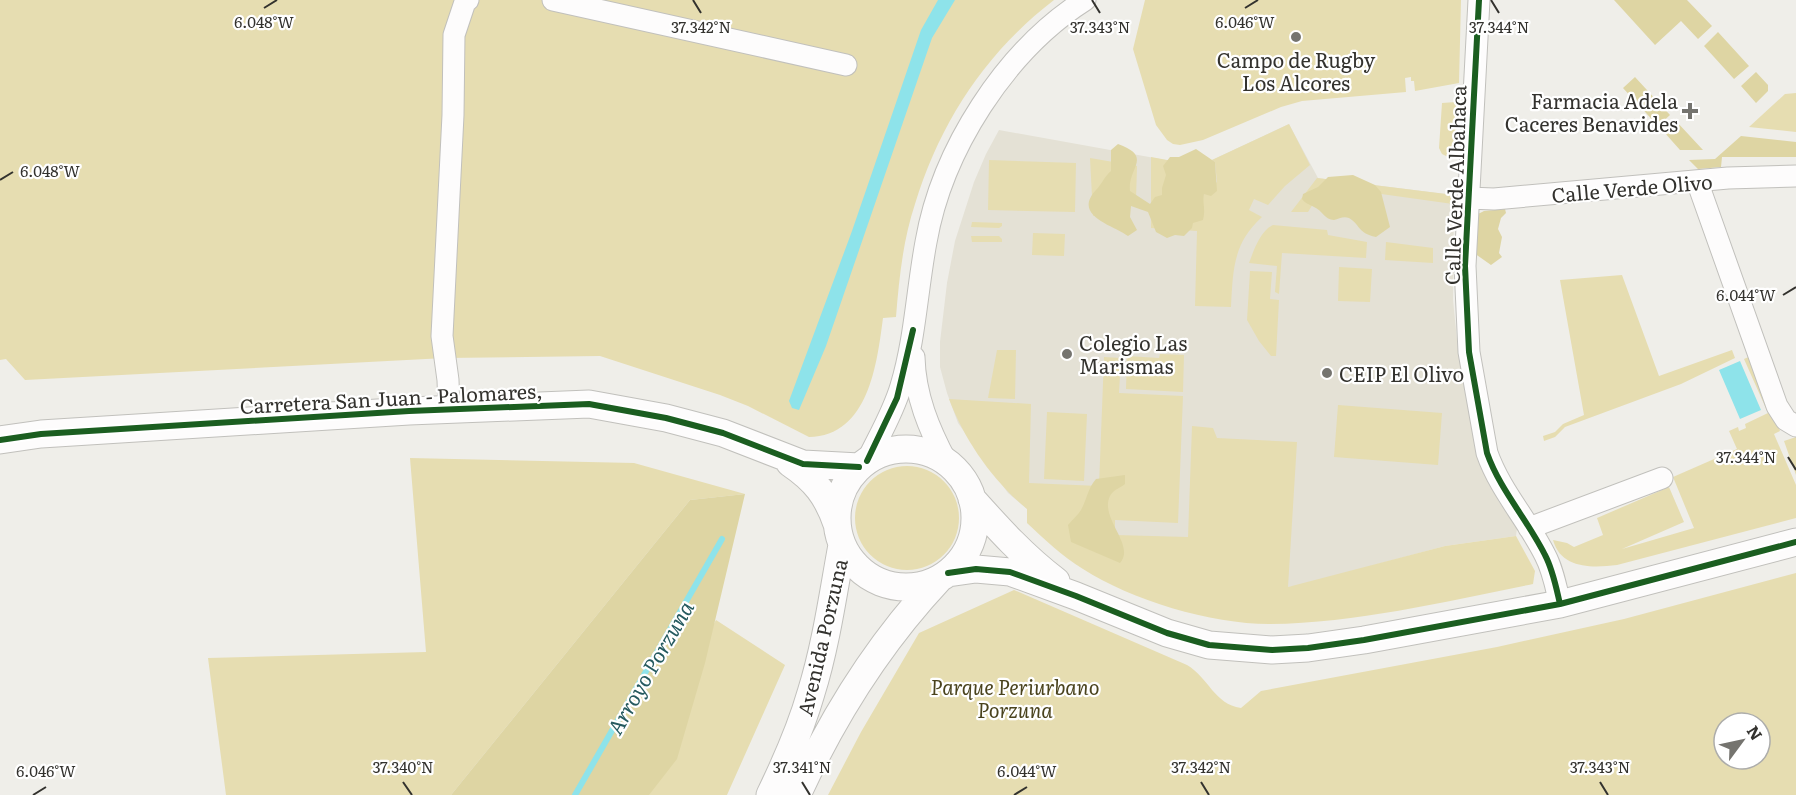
<svg xmlns="http://www.w3.org/2000/svg" width="1796" height="795" font-family="Literata,serif">
<style>
.built{fill:#e4e1d5}
.green{fill:#e6ddb1;fill-rule:evenodd}
.forest{fill:#ded5a3}
.water{fill:#8ee3ea}
.lines{fill:none;stroke-linecap:round;stroke-linejoin:round}
.stream{stroke:#8ee3ea;stroke-width:6}
.minor-casing{stroke:#c1c0bc;stroke-width:23}
.tertiary-casing{stroke:#c1c0bc;stroke-width:29}
.minor{stroke:#fdfcfc;stroke-width:21}
.tertiary{stroke:#fdfcfc;stroke-width:27}
.cycleway-casing{stroke:#fff;stroke-width:10}
.cycleway{stroke:#1b5e20;stroke-width:6}
.ticks{fill:none;stroke:#33322e;stroke-width:2}
.poi-dot{fill:#75746f;stroke:#fff;stroke-width:2}
.labels{text-anchor:middle;dominant-baseline:central;stroke-width:4.5;stroke-linejoin:round;paint-order:stroke}
.poi-label{font-size:20px;fill:#33322e;stroke:#fff;text-anchor:start}
.street-label{font-size:20px;fill:#33322e;stroke:#fff}
.park-label{font-size:20px;font-style:italic;fill:#4a431d;stroke:#fff}
.water-label{font-size:21px;font-style:italic;fill:#255a5f;stroke:#fff}
.ticks-label{font-size:15px;text-anchor:middle;fill:#33322e;stroke:#fff;stroke-width:4.5;stroke-linejoin:round;paint-order:stroke}
</style>
<rect width="100%" height="100%" fill="#efeee9"/>
<path class="built" d="M1289,124L1318,178L1454,195L1453,300L1458,350L1466,399L1480,462L1499,502L1517,528L1516,536L1445,546L1296,586L1187,601L1061,537L1008,493L958,423L947,393L940,367V342L947,283L955,241L974,182L986,154L999,130L1199,166Z"/>
<path class="green" d="M0,0H1054C986,52 940,122 915,204C903,240 899,279 896,317L883,318C877,363 869,436 809,437L748,406L720,395L600,356L445,358L25,380L6,359L0,360Z
M1145,0H1461L1459,83L1415,91L1414,81H1411V77L1405,78L1406,92L1302,101L1281,107L1203,140L1180,145L1173,144L1167,140L1156,125L1133,49Z
M1796,93V132L1749,127L1785,94Z
M1456,102L1455,152L1450,158L1442,154L1439,148L1442,103Z
M1289,124L1310,165L1285,186L1268,205L1254,199L1249,210L1262,217C1233,243 1233,270 1231,307L1195,306L1197,231L1151,228V157L1199,166L1202,201L1204,193L1217,182L1215,162L1212,160Z
M1090,158L1137,166L1136,200L1093,216Z
M989,160L1076,163L1075,212L988,210Z
M1317,178L1454,195L1453,204L1324,186L1308,212H1291Z
M972,222L1002,223V226L999,228L971,227Z
M1273,225L1327,230L1328,235L1367,242L1366,258L1282,253L1279,294L1275,292L1277,266L1249,263C1254,250 1260,231 1273,225Z
M1033,233L1065,234L1064,256L1032,255Z
M971,236H999L1002,239V242H972Z
M1386,242L1433,248V263L1385,260Z
M1339,267L1372,269L1370,302L1338,301Z
M1250,271L1272,272L1270,299L1279,300L1276,356H1271L1259,341L1247,320Z
M1622,275L1659,376L1732,350L1735,358L1681,384L1565,427L1555,437L1544,441L1543,436L1555,432L1563,424L1584,415L1560,280Z
M997,350H1016L1015,399L988,398Z
M1160,354L1184,355L1183,392L1126,389L1127,356L1159,358Z
M1753,355L1780,431L1774,434L1796,485V518L1617,565C1592,568 1561,569 1553,540L1567,543L1574,547L1603,535L1597,518L1669,487L1684,522L1622,549L1694,528L1673,477L1737,449L1729,431L1738,427L1739,431L1746,428L1745,424L1768,413L1744,359Z
M1104,357L1121,358L1119,393L1183,396L1178,523L1115,520V535L1188,537L1192,426L1213,428L1217,438L1297,442L1288,587L1445,546L1516,536L1535,571L1533,584C1446,601 1358,623 1269,624C1211,624 1131,600 1083,569C1062,556 1045,540 1027,523V509C993,481 965,441 949,399L1031,404L1029,483L1099,486Z
M1338,405L1442,413L1438,465L1334,457Z
M1047,412L1087,414L1084,481L1044,479Z
M1796,437V475L1784,441Z
M410,458L634,463L745,494L690,500L451,795H226L208,658L426,652Z
M855 518a52 52 0 1 1 104 0a52 52 0 1 1-104 0Z
M1796,573V795H828L861,732L919,633L1014,590L1187,665C1209,678 1214,704 1241,708L1261,691L1497,647L1624,619ZM1724,723H1760V759H1724Z
M716,620L785,665L727,795H613Z"/>
<path class="forest" d="M1614,0H1687L1712,26L1698,39L1681,21L1655,45Z
M1718,32L1749,66L1734,79L1704,46Z
M1756,72L1768,85V91L1756,103L1741,86Z
M1635,77L1670,115L1658,126L1623,88Z
M1676,121L1703,150H1680L1664,132Z
M1741,136L1796,142V157H1722L1721,167L1698,169L1689,160L1715,159Z
M1118,144C1154,157 1127,168 1130,191L1150,204L1155,197L1162,195V188L1166,175L1163,166L1170,157H1179L1196,149L1215,162L1217,191L1211,196L1204,194C1202,204 1206,208 1203,220L1193,223L1192,228L1184,236L1175,235L1167,238L1156,232L1148,212L1131,206L1130,217L1137,230L1128,236C1113,225 1072,216 1096,190C1102,184 1104,177 1111,171V150Z
M1353,175L1375,185L1381,192L1390,227L1376,237C1357,233 1360,224 1349,218C1343,216 1339,219 1334,220C1325,220 1322,210 1314,207C1309,204 1306,204 1302,199L1303,194L1318,187L1328,177Z
M1505,209L1506,213L1501,218L1498,229L1502,237L1499,253L1502,257L1491,265L1474,253L1478,214L1484,211Z
M1125,475V484C1120,488 1113,490 1110,496C1099,518 1136,545 1120,563L1071,542L1068,525C1072,520 1078,515 1081,510C1087,499 1088,488 1096,479Z
M745,494L705,663L677,759L649,795H451L690,500Z"/>
<path class="water" d="M938,0H955L932,38L826,346L799,410L792,408L789,401L852,231L921,30Z
M1740,361L1761,410L1740,419L1719,370Z"/>
<g class="lines">
<path class="stream" d="M575,795L722,539"/>
<g class="minor-casing">
<path id="minor" d="M553,0L846,65
M1479,0L1465,266L1469,352L1487,453C1500,490 1527,519 1545,555C1553,570 1556,587 1560,604
M1697,181L1777,406L1786,420L1796,426
M1468,198L1494,199L1728,178L1796,176
M914,357C915,396 929,429 947,463
M449,409L448,380L442,336L453,115L454,35L465,2L468,0
M867,461C879,436 893,413 901,386C915,340 917,290 926,242C942,150 1005,51 1085,0
M1529,528L1662,478"/>
</g>
<g class="tertiary-casing">
<path id="tertiary" d="M0,440L41,434L409,411L589,404L666,418L723,433L803,464L859,467
M837 518a69 69 0 1 1 138 0a69 69 0 1 1-138 0Z
M790,463C815,480 827,495 837,524
M972,499C998,528 1024,557 1056,581
M948,573L976,569L1010,572L1076,596L1167,633L1209,645L1272,650L1308,648L1364,640L1560,604L1796,542
M770,795C786,762 801,728 811,693C826,645 833,594 842,545
M797,795C833,716 879,643 939,579"/>
</g>
<use href="#minor" class="minor"/>
<use href="#tertiary" class="tertiary"/>
<g class="cycleway-casing">
<path id="cycleway" d="M1479,0L1465,266L1469,352L1487,453C1500,490 1527,519 1545,555C1553,570 1556,587 1560,604
M0,440L41,434L409,411L589,404L666,418L723,433L803,464L859,467
M867,461L897,398L913,330
M948,573L976,569L1010,572L1076,596L1167,633L1209,645L1272,650L1308,648L1364,640L1560,604L1796,542"/>
</g>
<use href="#cycleway" class="cycleway"/>
</g>
<path class="ticks" d="M693,0L701,13M1092,0L1100,13M1491,0L1499,13M264,8L277,0M1245,8L1258,0M0,180L13,172M1783,295L1796,287M1788,457L1796,470M403,782L412,795M802,782L810,795M1201,782L1209,795M1600,782L1608,795M33,795L46,787M1014,795L1027,787"/>
<g class="poi-dot">
<circle cx="1296" cy="37" r="6"/>
<path d="M1687 102h6v6h6v6h-6v6h-6v-6h-6v-6h6z"/>
<circle cx="1067" cy="354" r="6"/>
<circle cx="1327" cy="373" r="6"/>
</g>
<g class="labels">
<g class="poi-label">
<text x="1296" y="59" text-anchor="middle">Campo de Rugby<tspan x="1296" dy="23">Los Alcores</tspan></text>
<text x="1678" y="100" text-anchor="end">Farmacia Adela<tspan x="1678" dy="23">Caceres Benavides</tspan></text>
<text x="1079" y="342">Colegio Las<tspan x="1079" dy="23">Marismas</tspan></text>
<text x="1339" y="373">CEIP El Olivo</text>
</g>
<g class="street-label">
<text transform="translate(1454 185) rotate(-88)">Calle Verde Albahaca</text>
<text transform="translate(1632 187) rotate(-5)">Calle Verde Olivo</text>
<text transform="translate(391 397) rotate(-3)">Carretera San Juan - Palomares,</text>
<text transform="translate(821 637) rotate(-77)">Avenida Porzuna</text>
</g>
<g class="park-label">
<text x="1015" y="686">Parque Periurbano<tspan x="1015" dy="23">Porzuna</tspan></text>
</g>
<g class="water-label">
<text transform="translate(649 667) rotate(-60)">Arroyo Porzuna</text>
</g>
</g>
<g class="ticks-label">
<text x="264" y="28">6.048°W</text>
<text x="1245" y="28">6.046°W</text>
<text x="701" y="33">37.342°N</text>
<text x="1100" y="33">37.343°N</text>
<text x="1499" y="33">37.344°N</text>
<text x="50" y="177">6.048°W</text>
<text x="1746" y="301">6.044°W</text>
<text x="1746" y="463">37.344°N</text>
<text x="403" y="773">37.340°N</text>
<text x="802" y="773">37.341°N</text>
<text x="1201" y="773">37.342°N</text>
<text x="1600" y="773">37.343°N</text>
<text x="46" y="777">6.046°W</text>
<text x="1027" y="777">6.044°W</text>
</g>
<g transform="translate(1742 741) rotate(57)"><circle r="28" fill="#ffffff" stroke="#adadab" stroke-width="1.5"/>
<path d="M0-4.5L10 22L0 15L-10 22Z" fill="#75746f"/>
<text y="-9" font-size="16" font-weight="bold" text-anchor="middle" fill="#33322e">N</text>
</g>
</svg>
